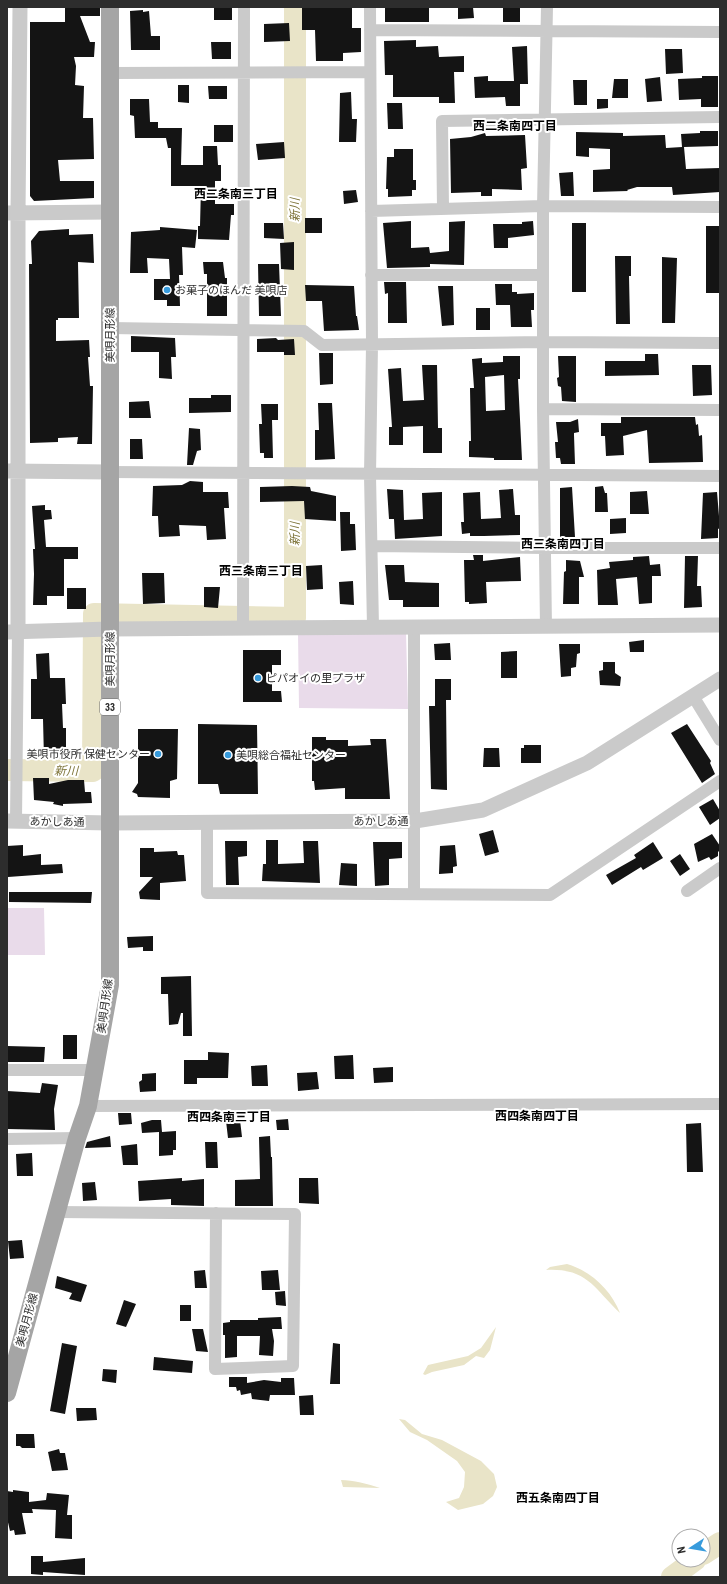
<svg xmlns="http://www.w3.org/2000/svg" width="727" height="1584" font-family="'Roboto Condensed','Noto Sans JP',sans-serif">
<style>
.green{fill:#e9dbea}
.water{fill:#e9e4c8}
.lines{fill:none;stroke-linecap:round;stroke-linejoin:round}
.river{stroke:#e9e4c8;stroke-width:22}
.building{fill:#141414;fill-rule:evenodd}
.minor{stroke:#cacaca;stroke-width:12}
.tertiary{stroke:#cacaca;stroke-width:15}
.primary{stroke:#a5a5a5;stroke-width:18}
.poi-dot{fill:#379bdc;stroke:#fff;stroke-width:1.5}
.labels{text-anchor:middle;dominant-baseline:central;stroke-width:4;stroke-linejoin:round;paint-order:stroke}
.shield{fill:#fff;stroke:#6c6c6c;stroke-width:1}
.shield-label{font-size:10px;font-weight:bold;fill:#2d2d2d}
.poi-label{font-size:11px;fill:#2d2d2d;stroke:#fff;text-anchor:start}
.street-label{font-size:11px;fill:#2d2d2d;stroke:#fff}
.neighbourhood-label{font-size:12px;font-weight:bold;fill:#000;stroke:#fff}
.water-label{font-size:12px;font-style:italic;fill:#7f753b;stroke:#fff}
</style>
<rect width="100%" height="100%" fill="#fff"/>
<path class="green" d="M298,633H406L408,709L299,708Z
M7,908H44L45,955H7Z"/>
<path class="water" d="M567,1264C591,1271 611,1290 620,1313C593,1287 587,1268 546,1270L550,1267Z
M496,1327L490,1350L484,1358L476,1356L464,1365L432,1372L425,1375L423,1374L428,1365L468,1356L481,1348Z
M399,1419L405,1420L422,1434L442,1440L481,1461L494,1474L497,1487L493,1496L483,1504L458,1510L446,1502L459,1498L464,1487L465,1472L457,1461L427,1440L410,1432Z
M341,1480C353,1480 368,1484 380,1488L343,1487Z"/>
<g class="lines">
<path class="river" d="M7,770L93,771L94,614L295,618V7
M703,1554L720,1543
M672,1577L695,1560"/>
</g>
<path class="building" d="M65,7H100V16H80L90,42H95L94,57H74L76,66L75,85L84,86L83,118H93L94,159L58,160L60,181H94V198L34,201L30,196V22H65Z
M214,7H232V20H214Z
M302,7H352V28H361V52L343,53V61H316L315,30H302Z
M385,7H429V22H385Z
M458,7H473L474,18L458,19Z
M503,7H520V22H503Z
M143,10V12L149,11L151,36H160V50H131L130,11Z
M289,23L290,41L264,42V24Z
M416,40V47L438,46L439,57L464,56V72H454L455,103H439V97H393V75H385L384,41Z
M211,42H231V59H212Z
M527,46L528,84H520V106H506L505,97L475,98L474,77L488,76V81H514L512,47Z
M665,49H682L683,73L666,74Z
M702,76H718V107H701V99L679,100L678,79L702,78Z
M660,77L662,101L647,102L645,79Z
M614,79H628V98H612Z
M573,80H587V105H574Z
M178,85H189V103L178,102Z
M208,86H227V99H209Z
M351,92L352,119H357L356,142H339L340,93Z
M130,99H149L150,122H158V128H182L181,165H203V146H217L218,165H221V181H215V204H234V215H231L229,240L198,239V226H200L201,186H171V148H168L166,138H135L134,116L130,115Z
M597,99H608V108L597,109Z
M387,103H402L403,129H388Z
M214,125H233V142H214Z
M700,131H718V146L684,147L686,169L720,168V192L673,195L672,187H637L627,190L628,191L593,192V170L610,169V149L589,148V157L576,156V132L623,133V136L665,135L666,148L682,147L681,134L700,133Z
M485,133L486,136L525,135L527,168L521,169L522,190L492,189V196H481V192L451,193L450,139L471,137Z
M284,142L285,158L258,160L256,144Z
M394,149H413V180H416V190H412V196L388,197V189H386L387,157H394Z
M573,172L574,196H561L559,173Z
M356,190L358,202L344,204L343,191Z
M305,218H322V233H305Z
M411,221V248L429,247L430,253L449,251V222L465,221L464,265L430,264V267L387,268L383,223Z
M533,221L534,235L508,238V248H494L493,224H522V222Z
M264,223H283L284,239L264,238Z
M572,223H586V292H572Z
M706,226H720V293H706Z
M160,227L197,230L195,248L182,247L183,275H179L180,306H167V300H154V279H170L169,259L147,258L148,273H130L131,232L160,230Z
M69,229V235L93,234L94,263L78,262L79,318H58V320H56V341L89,340L90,357H88L90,386H93L92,444H77L78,437L58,438V442L30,443L29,264H32L31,241L39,231Z
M294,242V270L281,269L280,243Z
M615,256H631V276H629L630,324H616Z
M662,257L677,258L675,323H662Z
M203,262H223L225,278H227V316H207V274H204Z
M258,264H279L281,316H259Z
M384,282H406L407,323H388V293L385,294Z
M495,284H512V292H517V294L534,293V310H531L532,327H511L510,305H496Z
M305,285L354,286L356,316H357L359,330L324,331L322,301H306Z
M438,286H453L454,325L442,326Z
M476,308H490V330H476Z
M131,336L175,338L176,357H171L172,379L159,378V352H131Z
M276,338L278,340L294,339L295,355H284V352H257V339Z
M319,353H333V384L320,385Z
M645,354H658L659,375L605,376V361H645Z
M503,356H520V379H518L522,460H494V458L469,457V441H471L470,388H474L472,359L482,358V363L503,362ZM504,375L505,410L486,411L485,377Z
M558,356H576V402L562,401L561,387L558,386L557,378L559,377Z
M422,365H437L438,428H442V453H423V426L403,427V445H389V427H392L388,369L401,368L403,401L424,400Z
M692,365H711L712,395L693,396Z
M211,395H231V412L189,413V398H211Z
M149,401L151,418H129V402Z
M318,403H332L335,459L315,460V430H319Z
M261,404H278V420H272L273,458H264V453H260L259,424H262Z
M621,417H695L696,425L698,424L699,436L702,435L703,462L649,463L647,430L623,436L624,455L606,456L605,436H601V423H621Z
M578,419L579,432L574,433V435L575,464H561L560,458H556L555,442H558L556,422H570Z
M189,428L200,429L201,450L197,451L193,465H187Z
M130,439H142L143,459H130Z
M190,481L203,482V492H228L229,508H224L226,539L207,540L206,526L179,525L180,536L159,537L158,516H152L153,486L182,485Z
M292,486L310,487L311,491L336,496V521L305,519L304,501L260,502V487Z
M603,486L605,493H607L608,512H595V487Z
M572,487L575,537L560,538V488Z
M387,489L403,490L404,520L423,519L422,493L442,492V536L395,539L394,519H389Z
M513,489L515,515H520V535L484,536H470V533L462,534L461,522H464L463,493L480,492L481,519L501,518L499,490Z
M647,491L649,514H630V492Z
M717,492L720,528L718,529V538L701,539L703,493Z
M45,505V510H51L52,519L44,520L46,547H78V559H64V596H47V605H33L34,574L33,549H35L32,506Z
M340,512H350V524H355L356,550L341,551Z
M626,518V533L610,534V519Z
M473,555H483V561L520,557L521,581L486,582L487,603L469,604V602H465L464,560H474Z
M649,556L650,565L660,564L661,576H652V603L639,604L637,577L616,579L618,605H598L597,570L610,568L609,562L633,560V557Z
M685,556H698L697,586H701L702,607L684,608Z
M566,560L580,561L584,577H579V604H563L564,572L566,571Z
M322,565L323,589L307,590L306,566Z
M385,565H404L405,582L439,583V607H403V600H389Z
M142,573H164L165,603L143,604Z
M353,581L354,605L340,604L339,582Z
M204,587H220L218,608L204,607Z
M67,588H86V609H67Z
M644,640V652H630L629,642Z
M450,643L451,660H435L434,644Z
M559,644H580V653L577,654L576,667L571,668V676L561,677Z
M243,650H281V665H272V691H281L282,702H243Z
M517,651V678H501V652Z
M49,653L50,678H65L66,704H62L63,728H66V758L44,759L43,719H31V679H37L36,654Z
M603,662H615V673L621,677L620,686L600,685L599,671L603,670Z
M435,679H451V700H446L447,790L431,789L429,706H435Z
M198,724L257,725L258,794H220L218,784H198Z
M687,724L711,761L710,763L715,774L702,783L671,733Z
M138,729H178L177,779L170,781V798L138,797L137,794L132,792L138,783Z
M312,737H326V740H348V746L371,745L370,739H386L390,799H345V788L315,790L314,781H312Z
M524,745H541V763H521V748H524Z
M484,748H499L500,767H483Z
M33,778H49V784L68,780H84L85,792H91L92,803L63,804V806L53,804L54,802L34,800Z
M713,799L720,811V818L710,825L699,807Z
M493,830L499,852L485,856L479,834Z
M712,834L720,846V850L718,852V856L711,860L709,857L698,862L694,844Z
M266,840H278V864L304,863L303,841H318L320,883L262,881L263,864H266Z
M225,841H247V856L238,857L239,885H226Z
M373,842H402V858L389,859V885L375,886Z
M653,842L663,858L643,870L641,867L612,885L606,875L636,858L634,855Z
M23,845V856L41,854V865L62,864L63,873L8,877L7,846Z
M455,845L457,866L453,867V873L439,874L440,846Z
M140,848H154V852L177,851L178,855H184L186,881L160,883V900L140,899L139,892L153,877H140Z
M680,854L690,869L680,876L670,861Z
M341,863L357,864V886L339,885Z
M9,892H92L91,903L9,902Z
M153,936V951H143V947L128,948L127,937Z
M191,976L192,1036H183V1013H181L178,1024L169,1025L168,994H161V977Z
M63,1035H77V1059H63Z
M7,1046L45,1047L44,1062H7Z
M208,1052L229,1053L228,1078H197V1084H184V1060H208Z
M353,1055L354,1079H335L334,1056Z
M267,1065L268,1086H252L251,1066Z
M393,1067V1082L374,1083L373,1068Z
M317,1072L319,1089L298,1091L297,1073Z
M156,1073V1091L140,1092L139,1082L142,1080V1074Z
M42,1083L58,1085L54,1109L55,1130L7,1129V1091L40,1093Z
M118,1113H131L132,1124L119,1125Z
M288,1119L289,1130H277L276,1120Z
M152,1120H161L162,1132L176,1131V1150H173V1155L159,1156V1132L142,1133L141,1123Z
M240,1120L242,1137L228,1138L226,1121Z
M701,1123L703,1172H687L686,1124Z
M110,1136L111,1147L85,1148L87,1142Z
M270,1136L271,1157H272L273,1206H235V1180L260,1179L259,1137Z
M205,1142H217L218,1168H206Z
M137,1144L138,1165H123L121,1146Z
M32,1153L33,1176H17L16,1154Z
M182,1178V1181L204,1179V1206L171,1205V1199L139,1201L138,1181Z
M299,1178H318L319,1204L299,1203Z
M95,1182L97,1200L83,1201L82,1183Z
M22,1240L24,1258L10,1259L8,1241Z
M205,1270L207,1288H195L194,1271Z
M278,1270L280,1290H262L261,1271Z
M57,1276L87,1285L81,1302L69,1299L72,1293L55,1288Z
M285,1291L286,1306L276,1305L275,1292Z
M124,1300L136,1304L126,1327L116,1324Z
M180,1305H191V1321H180Z
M281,1317L282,1329H272L274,1341L273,1356L259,1355L260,1336H237V1357L225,1358V1335H223V1323L230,1322V1320H258V1318Z
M192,1329H203L208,1352L196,1351Z
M62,1343L77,1346L65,1414L50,1411Z
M333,1343L340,1344V1384H330Z
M154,1357L193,1361L192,1373L153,1370Z
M103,1369L117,1370L116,1383L102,1381Z
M229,1377H247V1383L264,1380L281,1382V1378H294L295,1395H270L269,1401L252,1399L251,1393L241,1395L240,1390L237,1391L236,1387H229Z
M313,1395L314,1415H300L299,1396Z
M76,1408H96L97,1420L77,1421Z
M16,1434H34L35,1448H22L20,1446H16Z
M59,1449L60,1453H65L68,1470L52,1471L48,1452Z
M13,1490L29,1492V1502L46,1500L47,1493L69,1495L67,1515H72V1539L55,1538L56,1510L32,1509L33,1513H22L26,1534L15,1535L14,1530L10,1531L7,1518V1491L13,1492Z
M31,1556H43V1562L85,1558V1575L43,1572V1575L31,1574Z"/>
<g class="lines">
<path class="minor" d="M370,7L372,345L370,475L373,627
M370,30L720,32
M110,73L370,72
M443,209L442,121L720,117
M371,211L543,206L720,207
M371,275H542
M110,328L304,331L322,345L542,342L720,343
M543,409V206L547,7
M110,472L720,476
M372,546L545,548H720
M414,627V894
M546,627L543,409L720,410
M243,628L244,7
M693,696L720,740
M16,821L18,632
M207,822V893L550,895L720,781
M687,891L720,868
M7,1070H95
M88,1106L720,1104
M7,1139L77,1138
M57,1212L295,1214L293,1366L215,1369L216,1213"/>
<path class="tertiary" d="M7,213L110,212
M7,471L110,472
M7,632L110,629L720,625
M18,632V213L20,7
M7,821L110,823L415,821L483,810L587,763L720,679"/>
<path class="primary" d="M7,1393L77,1138L88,1106L110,985V7"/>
</g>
<g class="poi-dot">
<circle cx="167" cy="290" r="4"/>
<circle cx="258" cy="678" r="4"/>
<circle cx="158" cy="754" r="4"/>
<circle cx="228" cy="755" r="4"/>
</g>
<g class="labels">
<rect class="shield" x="100" y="699" width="20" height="16" rx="3"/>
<g class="shield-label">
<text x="110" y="707">33</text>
</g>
<g class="poi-label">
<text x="175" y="290">お菓子のほんだ 美唄店</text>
<text x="266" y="678">ピパオイの里プラザ</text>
<text x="150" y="754" text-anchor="end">美唄市役所 保健センター</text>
<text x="236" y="755">美唄総合福祉センター</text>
</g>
<g class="street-label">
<text transform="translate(110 335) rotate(-90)">美唄月形線</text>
<text transform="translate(110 659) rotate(-90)">美唄月形線</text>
<text x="381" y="821">あかしあ通</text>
<text transform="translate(57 822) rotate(1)">あかしあ通</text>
<text transform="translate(105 1006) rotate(-82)">美唄月形線</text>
<text transform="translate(27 1320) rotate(-75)">美唄月形線</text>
</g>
<g class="neighbourhood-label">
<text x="515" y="126">西二条南四丁目</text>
<text x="236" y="194">西二条南三丁目</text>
<text x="563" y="544">西三条南四丁目</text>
<text x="261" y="571">西三条南三丁目</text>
<text x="537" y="1116">西四条南四丁目</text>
<text x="229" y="1117">西四条南三丁目</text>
<text x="558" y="1498">西五条南四丁目</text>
</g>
<g class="water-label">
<text transform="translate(295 210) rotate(-90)">新川</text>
<text transform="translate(295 534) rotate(-90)">新川</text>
<text transform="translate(66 771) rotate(1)">新川</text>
</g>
</g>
<rect width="727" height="1584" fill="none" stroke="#2d2d2d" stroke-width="16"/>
<g transform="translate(691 1548) rotate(258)"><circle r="19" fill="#ffffff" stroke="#ababab"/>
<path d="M0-3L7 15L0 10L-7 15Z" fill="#379bdc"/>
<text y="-6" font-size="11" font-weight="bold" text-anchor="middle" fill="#2d2d2d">N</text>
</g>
</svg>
